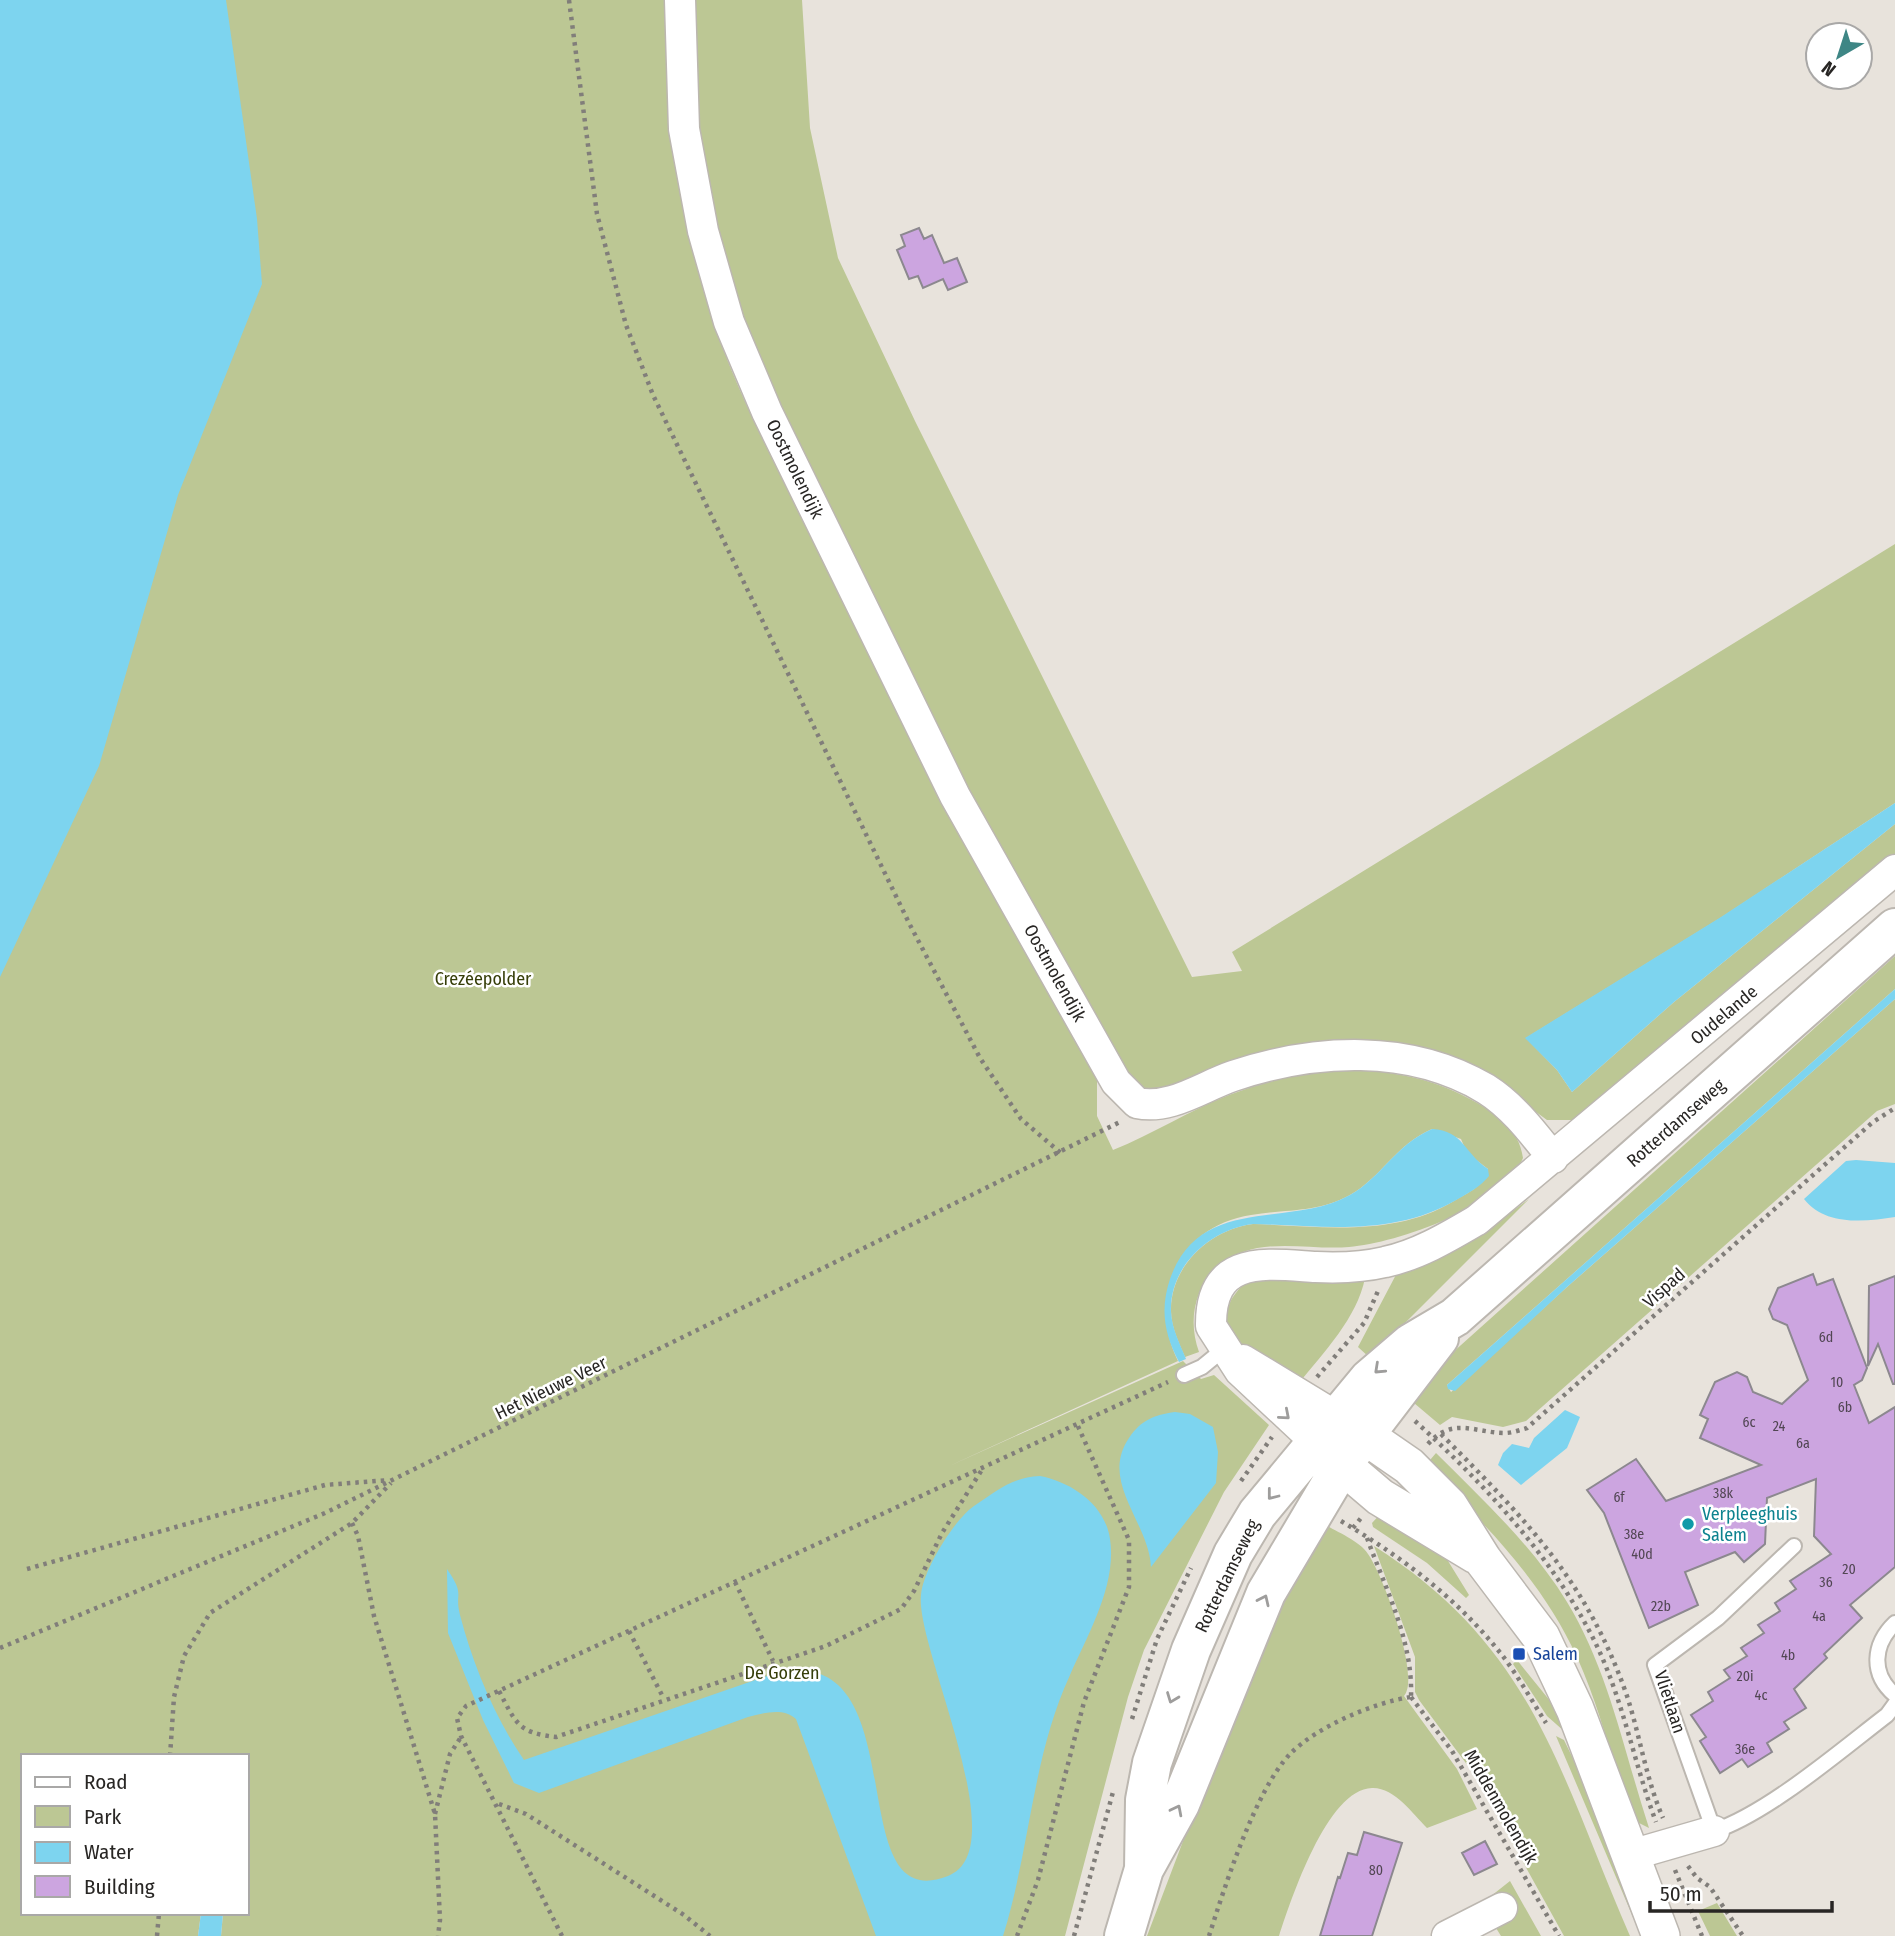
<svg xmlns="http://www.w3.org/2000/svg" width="1895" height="1936" font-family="'Fira Sans Condensed',sans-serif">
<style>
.green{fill:#bcc794}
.water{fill:#7dd4ef}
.building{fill:#cca5e0;stroke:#8c888f;stroke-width:2}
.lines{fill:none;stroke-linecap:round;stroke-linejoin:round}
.service-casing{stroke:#bcb7b0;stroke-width:18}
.minor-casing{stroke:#bcb7b0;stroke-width:33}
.tertiary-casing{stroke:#bcb7b0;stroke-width:40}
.secondary-casing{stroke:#bcb7b0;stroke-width:42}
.path{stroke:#817e7a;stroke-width:4.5;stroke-dasharray:3.5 5;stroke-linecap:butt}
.service{stroke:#fff;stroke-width:14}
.minor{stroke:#fff;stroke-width:30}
.tertiary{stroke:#fff;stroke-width:37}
.secondary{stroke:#fff;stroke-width:38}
.oneway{stroke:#9e9d9c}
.culture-dot{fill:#0f9aa8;stroke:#fff;stroke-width:2.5}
.transit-dot{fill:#1a4fb4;stroke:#fff;stroke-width:2.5}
.labels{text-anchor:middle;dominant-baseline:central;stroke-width:5;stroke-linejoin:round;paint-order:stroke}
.number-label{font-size:14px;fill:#514653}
.street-label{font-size:18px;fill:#282624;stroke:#fff}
.park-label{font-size:18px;fill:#363e09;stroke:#fff}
.culture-label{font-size:18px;fill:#0d838f;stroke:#fff;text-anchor:start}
.transit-label{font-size:18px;fill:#164399;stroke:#fff;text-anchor:start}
</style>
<rect width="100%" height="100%" fill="#e8e3dc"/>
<path class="green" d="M0,0H665C665,100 676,195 704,292C730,383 779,471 821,556C908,733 1003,906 1097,1079V1116L1113,1150C1153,1134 1190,1110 1229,1095C1306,1065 1394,1059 1468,1098C1493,1111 1519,1127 1523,1158C1503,1206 1398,1243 1349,1247C1315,1250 1276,1240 1243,1252C1201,1267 1184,1311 1199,1352L1185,1357C1179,1343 1171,1327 1171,1311C1170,1266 1211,1229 1253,1224C1321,1226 1393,1238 1454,1201C1472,1190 1480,1189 1488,1169L1467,1153L1461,1139L1432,1129C1395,1145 1382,1177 1350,1195C1318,1213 1285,1209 1251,1215C1178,1226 1147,1297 1178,1361L947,1467L1183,1361L1201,1379L1214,1375L1269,1425L1224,1492L1144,1650L1128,1697L1065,1936H221L223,1913H247V1756H23V1913H201L198,1936H0Z
M689,0H802L810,128L838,258L915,421L1192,977L1242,971L1232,952L1895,544V803L1722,917L1526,1038L1557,1070L1572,1092L1674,1002L1895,824V858L1583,1115L1573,1120H1547L1514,1096L1416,1052L1167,1093L1144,1090L1124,1070L965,790L744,336L697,155Z
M1895,956V989L1447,1385L1451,1392L1567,1287L1895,999V1104L1877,1111L1526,1421L1503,1427L1452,1417L1440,1425L1414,1403L1416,1394L1451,1354Z
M1529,1199L1370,1358L1358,1347L1399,1269L1489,1228Z
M1365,1278C1357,1318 1324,1352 1299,1383C1272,1368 1217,1347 1228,1308C1230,1299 1239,1287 1247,1283C1276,1271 1333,1278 1365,1278Z
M1436,1453C1483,1500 1532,1545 1567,1602C1609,1671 1624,1752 1649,1828L1635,1821L1628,1810C1612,1759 1599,1706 1577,1657C1542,1581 1485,1523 1425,1466Z
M1384,1510L1440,1548L1469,1595L1466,1598L1427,1563L1373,1527L1372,1523Z
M1324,1524C1337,1532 1360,1541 1368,1554C1383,1575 1421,1677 1404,1696L1457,1769L1477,1809L1427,1828C1413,1814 1394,1787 1372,1788C1327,1789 1291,1900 1279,1936H1147L1253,1657Z
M1374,1546C1535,1648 1559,1773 1630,1936H1564L1474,1774L1419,1700L1415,1692V1657Z
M1517,1660L1555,1707L1565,1732L1547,1716L1513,1664Z
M1556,1736L1564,1740L1580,1773L1641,1936Z
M1510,1881L1541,1936H1501L1481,1904Z
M1717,1903L1737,1936H1710L1698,1911Z"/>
<path class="water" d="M0,0H226L257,219L262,284L178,495L99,766L0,977Z
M1895,803V824L1674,1002L1572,1092L1557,1070L1525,1038L1721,917Z
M1895,989V999L1567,1287L1455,1391L1448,1389L1447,1385Z
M1432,1129C1464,1131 1463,1152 1488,1169L1489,1176C1480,1187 1470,1192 1458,1199C1394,1237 1324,1226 1253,1224C1211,1229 1169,1266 1171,1312C1172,1329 1180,1344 1186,1359L1179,1362C1164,1334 1160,1309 1170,1279C1200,1193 1290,1229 1350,1195C1382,1177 1395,1145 1432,1129Z
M1856,1160L1895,1163V1217C1865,1222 1825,1226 1804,1199L1846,1161Z
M1565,1410L1580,1417L1567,1448L1521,1485L1498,1465L1503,1453L1512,1444L1529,1448L1534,1438Z
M1175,1412L1190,1414L1213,1427L1218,1452L1216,1483L1151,1567C1149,1522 1099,1482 1129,1438C1141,1420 1154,1415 1175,1412Z
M1040,1476C1071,1482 1105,1504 1110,1539C1117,1585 1088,1634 1070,1675C1032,1757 1030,1850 1003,1936H876L796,1719C783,1707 764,1713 748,1717L539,1793L514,1783L483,1720L448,1633L447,1569C466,1597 454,1591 460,1615C473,1665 495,1718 524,1760L773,1674C922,1636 836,1920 948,1876C1017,1850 915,1647 921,1595C923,1570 954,1520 974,1506C997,1491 1012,1477 1040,1476Z
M201,1913H223L221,1936H198Z"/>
<path class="building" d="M919,228L924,239L932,235L944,263L957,258L967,282L948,290L943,279L923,288L918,276L909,279L897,250L905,246L901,235Z
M1813,1274L1817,1285L1833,1279L1867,1368L1862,1380L1854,1385L1869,1423L1895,1407V1567L1850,1605L1862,1618L1824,1654L1827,1658L1794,1689L1806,1708L1784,1722L1789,1729L1767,1743L1772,1752L1748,1767L1742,1759L1720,1773L1700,1741L1706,1737L1691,1715L1713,1701L1708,1692L1730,1678L1724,1670L1747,1656L1741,1648L1764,1633L1758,1625L1780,1611L1775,1603L1796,1589L1790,1581L1831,1554L1814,1536L1816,1479L1767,1498L1765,1544L1744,1562L1735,1552L1685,1572L1698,1605L1649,1628L1604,1513L1587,1490L1636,1459L1666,1501L1761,1465L1700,1438L1708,1419L1700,1415L1715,1382L1737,1372L1747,1377L1753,1392L1782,1404L1808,1380L1787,1325L1773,1319L1769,1309L1778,1288Z
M1895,1276V1384H1893L1878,1344L1868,1366L1869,1286Z
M1364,1832L1402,1843L1372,1936H1320L1338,1877L1340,1878L1348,1853L1357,1855Z
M1485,1841L1497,1864L1474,1875L1462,1853Z"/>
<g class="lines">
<g class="service-casing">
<path id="service" d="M1184,1375L1202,1367L1224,1349
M1794,1546L1718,1618L1655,1665L1714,1831C1768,1813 1840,1751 1887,1715L1895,1704
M1895,1623C1873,1644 1870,1674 1895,1695"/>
</g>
<g class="minor-casing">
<path id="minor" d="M680,0L684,129L703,231L729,322L767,412L955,796L1116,1082L1137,1103C1171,1110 1201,1087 1233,1076C1314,1049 1409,1043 1486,1089C1513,1106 1533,1133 1553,1158
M1243,1360L1337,1417
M1316,1442L1240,1371L1211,1326C1210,1254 1265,1264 1316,1267C1338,1268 1364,1267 1385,1262C1418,1255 1448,1237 1477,1220L1895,870
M1631,1855L1714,1831
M1447,1936L1502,1908"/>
</g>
<g class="tertiary-casing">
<path id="tertiary" d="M1338,1417L1409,1466L1449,1506L1483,1560L1541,1637L1575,1709L1661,1936
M1320,1446L1380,1497L1476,1555"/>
</g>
<g class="secondary-casing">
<path id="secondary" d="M1144,1869L1145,1800L1152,1763L1191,1650L1233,1554L1257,1514L1369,1379L1411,1343L1455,1317L1895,928
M1124,1936L1144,1869L1180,1804L1266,1593L1342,1465L1439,1338"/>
</g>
<path class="path" d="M569,0L597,214L626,325L653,395L910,925L980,1058L1021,1119L1062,1154
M1317,1377L1364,1323L1378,1291
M1415,1421C1485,1485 1552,1556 1595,1642C1623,1699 1634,1763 1656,1822
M1441,1434C1524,1518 1587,1580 1627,1696C1640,1736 1646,1779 1663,1818
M1428,1444C1453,1416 1475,1433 1505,1433C1512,1433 1520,1430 1527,1428L1873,1122L1895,1108
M1241,1481L1272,1437
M1341,1521C1403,1558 1457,1598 1502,1655C1518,1676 1532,1701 1546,1723
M352,1523L358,1536L374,1616L435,1814L440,1920L438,1936
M1353,1528L1361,1518
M1367,1538C1386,1590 1413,1641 1411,1697
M27,1569L325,1485L389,1480
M735,1582L773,1661
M629,1631L664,1699
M0,1648L325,1513L1120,1122
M499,1691C516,1723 518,1733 556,1737L826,1646L901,1609L914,1591L942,1533L983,1468
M1411,1697L1452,1751L1559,1936
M1132,1719L1157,1639L1191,1568
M170,1756L174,1697L184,1656L210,1613L352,1523L391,1483
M499,1804L526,1814L684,1915L710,1936
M435,1814L450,1754L461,1737
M1688,1866L1697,1878L1710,1887L1743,1936
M1675,1870L1702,1936
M157,1936L159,1913
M562,1936L461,1736L457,1718L466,1706L1168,1382
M1017,1936L1038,1880L1084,1702L1129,1587V1540L1077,1424
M1074,1936L1113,1792
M1209,1936C1225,1886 1255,1791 1290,1754C1316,1727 1375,1702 1411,1697"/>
<use href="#service" class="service"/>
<use href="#minor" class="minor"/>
<use href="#tertiary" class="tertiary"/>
<use href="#secondary" class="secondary"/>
</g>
<defs><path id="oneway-chevron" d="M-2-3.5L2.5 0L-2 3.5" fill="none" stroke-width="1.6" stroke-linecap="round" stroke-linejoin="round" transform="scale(1.75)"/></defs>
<g class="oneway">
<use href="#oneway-chevron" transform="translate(1379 1369) rotate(137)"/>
<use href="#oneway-chevron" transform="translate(1285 1415) rotate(41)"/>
<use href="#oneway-chevron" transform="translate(1272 1495) rotate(128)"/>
<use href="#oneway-chevron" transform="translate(1264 1600) rotate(-65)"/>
<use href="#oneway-chevron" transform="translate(1172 1698) rotate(111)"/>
<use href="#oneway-chevron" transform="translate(1177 1810) rotate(-63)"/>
</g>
<circle class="culture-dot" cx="1688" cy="1524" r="7"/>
<rect class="transit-dot" x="1512" y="1647" width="14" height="14" rx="3.5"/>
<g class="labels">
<g class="number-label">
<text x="1826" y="1337">6d</text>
<text x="1837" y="1382">10</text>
<text x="1845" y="1407">6b</text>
<text x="1749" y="1422">6c</text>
<text x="1779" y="1426">24</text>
<text x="1803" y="1443">6a</text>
<text x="1723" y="1493">38k</text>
<text x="1619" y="1497">6f</text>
<text x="1634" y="1534">38e</text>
<text x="1642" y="1554">40d</text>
<text x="1849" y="1569">20</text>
<text x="1826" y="1582">36</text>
<text x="1661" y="1606">22b</text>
<text x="1819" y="1616">4a</text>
<text x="1788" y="1655">4b</text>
<text x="1745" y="1676">20i</text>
<text x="1761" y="1695">4c</text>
<text x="1745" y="1749">36e</text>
<text x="1376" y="1870">80</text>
</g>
<g class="street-label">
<text transform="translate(795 469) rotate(64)">Oostmolendijk</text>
<text transform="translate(1055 973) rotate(61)">Oostmolendijk</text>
<text transform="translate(1724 1015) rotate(-40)">Oudelande</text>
<text transform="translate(1676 1123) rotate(-41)">Rotterdamseweg</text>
<text transform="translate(1664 1288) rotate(-42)">Vispad</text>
<text transform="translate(551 1388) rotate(-26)">Het Nieuwe Veer</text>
<text transform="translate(1227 1576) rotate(-64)">Rotterdamseweg</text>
<text transform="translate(1670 1702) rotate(72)">Vlietlaan</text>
<text transform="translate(1501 1807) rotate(60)">Middenmolendijk</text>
</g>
<g class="park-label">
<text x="483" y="979">Crezéepolder</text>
<text x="782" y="1673">De Gorzen</text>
</g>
<g class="culture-label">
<text x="1702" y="1514">Verpleeghuis<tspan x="1702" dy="21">Salem</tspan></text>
</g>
<g class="transit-label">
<text x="1533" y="1654">Salem</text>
</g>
</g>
<rect x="21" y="1754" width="228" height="161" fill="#ffffff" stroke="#a9a8a7" stroke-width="2"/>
<rect x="35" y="1777" width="35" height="10" fill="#ffffff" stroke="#a9a8a7" stroke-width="2"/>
<text x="84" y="1789" font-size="21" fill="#282624">Road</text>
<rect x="35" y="1806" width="35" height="21" fill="#bcc794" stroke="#a9a8a7" stroke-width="2"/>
<text x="84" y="1824" font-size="21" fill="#282624">Park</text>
<rect x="35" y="1842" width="35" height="21" fill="#7dd4ef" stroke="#a9a8a7" stroke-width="2"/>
<text x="84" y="1859" font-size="21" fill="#282624">Water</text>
<rect x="35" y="1876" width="35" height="21" fill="#cca5e0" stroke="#a9a8a7" stroke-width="2"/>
<text x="84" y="1894" font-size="21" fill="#282624">Building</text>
<g transform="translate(1839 56) rotate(219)"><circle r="33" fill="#ffffff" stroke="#a9a8a7" stroke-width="2"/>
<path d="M0-5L12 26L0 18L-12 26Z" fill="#3e8685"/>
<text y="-10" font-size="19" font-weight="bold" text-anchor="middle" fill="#282624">N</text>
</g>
<path d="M1650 1901v10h182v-10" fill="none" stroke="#282624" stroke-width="3.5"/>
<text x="1660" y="1901" font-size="21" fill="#282624" stroke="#ffffff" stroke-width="5" paint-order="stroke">50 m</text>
</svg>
